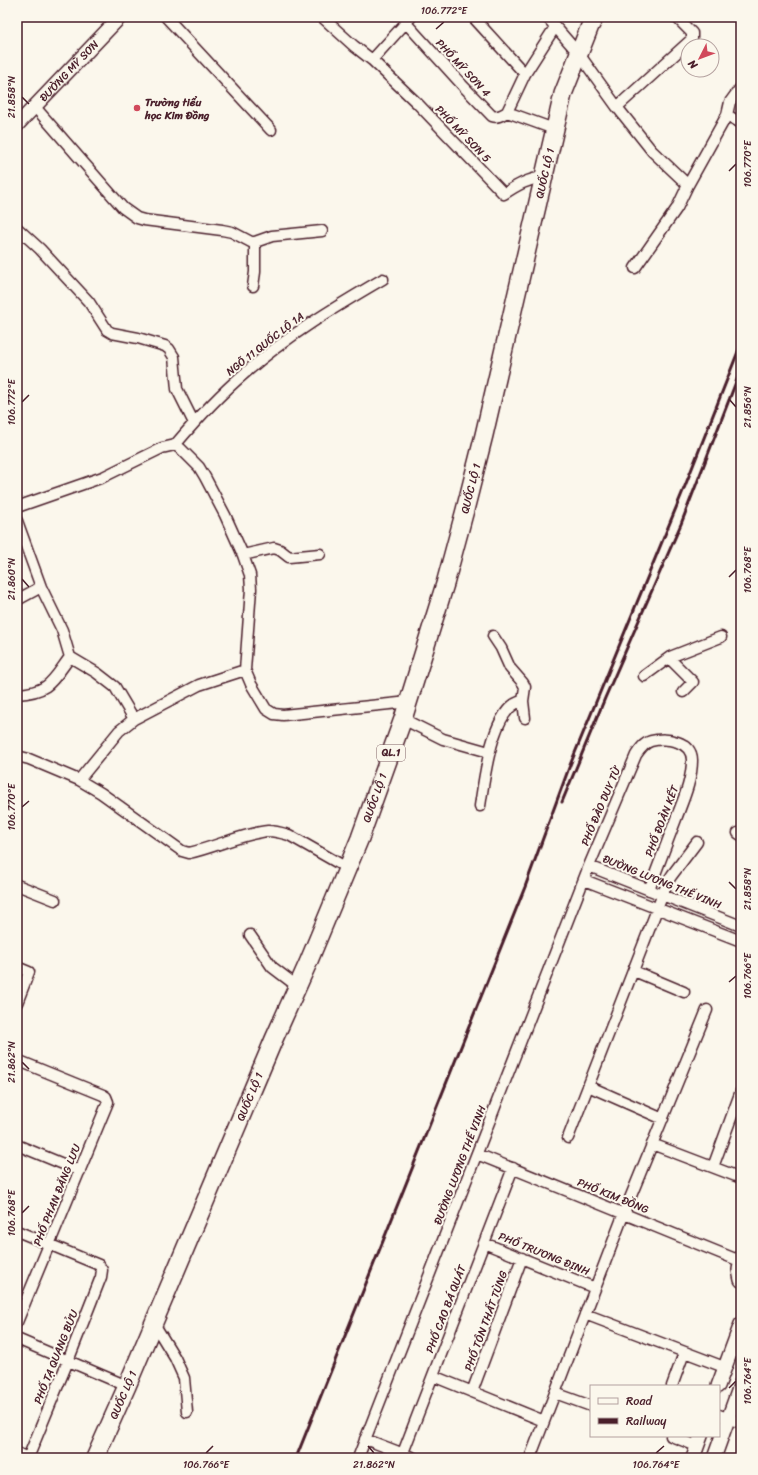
<svg xmlns="http://www.w3.org/2000/svg" width="758" height="1475" font-family="Sriracha,sans-serif">
<style>
.lines{fill:none;stroke-linecap:round;stroke-linejoin:round}
.minor-casing{stroke:#4a1f2b;stroke-width:13}
.tertiary-casing{stroke:#4a1f2b;stroke-width:16}
.trunk-casing{stroke:#4a1f2b;stroke-width:20}
.minor{stroke:#fbf7ec;stroke-width:10}
.tertiary{stroke:#fbf7ec;stroke-width:13}
.trunk{stroke:#fbf7ec;stroke-width:17}
.rail{stroke:#4a1f2b;stroke-width:3}
.ticks{fill:none;stroke:#4a1f2b;stroke-width:1.5}
.poi-dot{fill:#d1495b;stroke:#fbf7ec;stroke-width:1.5}
.labels{text-anchor:middle;dominant-baseline:central;stroke-width:4;stroke-linejoin:round;paint-order:stroke}
.shield{fill:#fbf7ec;stroke:#7f6065;stroke-width:1}
.shield-label{font-size:10px;font-weight:bold;fill:#4a1f2b}
.street-label{font-size:11px;fill:#4a1f2b;stroke:#fbf7ec}
.poi-label{font-size:11px;font-weight:bold;fill:#4a1f2b;stroke:#fbf7ec;text-anchor:start}
.neatline{fill:none;stroke:#4a1f2b;stroke-width:1.5}
.ticks-label{font-size:10px;text-anchor:middle;fill:#4a1f2b}
</style>
<rect width="100%" height="100%" fill="#fbf7ec"/>
<filter id="ink" filterUnits="userSpaceOnUse"><feTurbulence type="fractalNoise" baseFrequency=".025" numOctaves="2"/><feDisplacementMap in="SourceGraphic" scale="8" xChannelSelector="R" yChannelSelector="G"/><feConvolveMatrix kernelMatrix="1 2 1 2 8 2 1 2 1" color-interpolation-filters="sRGB"/></filter>
<g filter="url(#ink)">
<g class="lines">
<g class="minor-casing">
<path id="minor" d="M166,17L271,130
M322,17L354,46L372,60L418,104L504,194C517,185 528,179 544,177
M473,17L525,74
M547,17L579,54L617,107L652,151L688,185
M406,23L464,87L492,116C498,118 502,115 507,112
M372,60L411,17
M35,107L123,208L137,218L144,220L222,230L232,232L251,242H255L272,236L322,231
M617,107L692,39V33L676,17
M507,112L525,74L555,27
M507,112L554,129
M727,115L741,123
M17,228L40,249L89,302L107,330L112,333L138,338L165,346L169,349L174,357L177,389L194,423
M635,268L677,208L688,185L727,115L730,102L741,87
M253,286L255,272V242
M175,445C197,419 219,395 245,373C287,336 335,307 383,279
M17,507L103,477L162,448L175,445L181,449L199,467L205,477L225,515L243,555L250,575L251,589L245,670L251,684L266,709L274,714L283,715L409,702
M17,521L41,587L62,630L70,657L97,673L115,687L134,719
M243,555L274,548L280,550L289,557L320,554
M17,600L41,587
M493,636L501,648L510,668L523,683L525,687L523,701L525,718
M670,657L672,661L693,682L683,692
M644,676L670,657L721,637
M17,694C50,692 52,681 70,657
M403,719L443,739L489,752
M17,756L29,759L79,780L101,793L182,851L189,853C216,847 241,834 268,831C275,831 282,833 289,835L347,868
M79,780L119,731L134,719L199,685L245,670
M480,806C484,781 492,705 523,701
M738,833L741,835
M589,866L741,926
M584,880L741,941
M17,885L55,900
M250,935L272,967L297,986
M17,967L29,972L17,1003
M634,971L684,992
M17,1060L103,1095L106,1097L108,1102L17,1322
M588,1086L663,1119
M568,1138L668,881L672,875L697,842
M652,1144L741,1178
M17,1145L80,1171
M477,1154L740,1261
M713,1167L741,1091
M17,1231L99,1265L102,1270L101,1277L68,1361L28,1458
M484,1243L595,1288
M585,1314L724,1367
M153,1322L175,1358L184,1378L187,1412
M17,1339L127,1386
M433,1376L544,1421
M672,1386L684,1353
M472,1392L522,1258
M555,1393L591,1406
M719,1415L741,1423
M671,1436L697,1446
M365,1439L414,1458
M17,1453L28,1458
M358,1458L589,866L636,755C640,749 644,743 651,741C666,737 692,741 692,760C692,781 683,800 676,819C667,843 658,866 649,890
M401,1458L513,1168
M530,1458L624,1213L707,1010"/>
</g>
<g class="tertiary-casing">
<g id="tertiary">
<path id="s1" d="M17,125L120,17"/>
<path d="M741,1257L739,1270L741,1280"/>
<path d="M718,1386L741,1324"/>
<path d="M693,1458L701,1436"/>
<path d="M714,1458L741,1383"/>
</g>
</g>
<g class="trunk-casing">
<g id="trunk">
<path id="s2" d="M95,1458L127,1386L274,1039L308,963L360,838L403,719L445,584L465,510L484,435L563,94L590,26L595,17"/>
</g>
</g>
<use href="#minor" class="minor"/>
<use href="#tertiary" class="tertiary"/>
<use href="#trunk" class="trunk"/>
<path class="rail" d="M562,802L605,698L681,524L741,369
M296,1458L525,887L570,765L685,486L741,344"/>
</g>
</g>
<path class="ticks" d="M436,29L444,22M22,97L29,104M729,171L736,164M729,399L736,407M22,402L29,395M729,577L736,570M22,579L29,587M22,807L29,801M729,882L736,889M729,982L736,976M22,1062L29,1069M22,1213L29,1206M729,1388L736,1381M368,1446L374,1453M206,1453L213,1446M656,1453L664,1446"/>
<circle class="poi-dot" cx="137" cy="108" r="4"/>
<g class="labels">
<rect class="shield" x="377" y="745" width="28" height="16" rx="3"/>
<g class="shield-label">
<text x="391" y="753">QL.1</text>
</g>
<g class="street-label">
<text transform="translate(463 68) rotate(47)">PHỐ MỸ SƠN 4</text>
<text stroke="none"><textPath href="#s1" startOffset="75">ĐƯỜNG MỸ SƠN</textPath></text>
<text transform="translate(463 134) rotate(46)">PHỐ MỸ SƠN 5</text>
<text stroke="none"><textPath href="#s2" startOffset="1365">QUỐC LỘ 1</textPath></text>
<text transform="translate(265 344) rotate(-38)">NGÕ 11 QUỐC LỘ 1A</text>
<text stroke="none"><textPath href="#s2" startOffset="1041">QUỐC LỘ 1</textPath></text>
<text stroke="none"><textPath href="#s2" startOffset="717">QUỐC LỘ 1</textPath></text>
<text transform="translate(601 806) rotate(-67)">PHỐ ĐÀO DUY TỪ</text>
<text transform="translate(662 821) rotate(-69)">PHỐ ĐOÀN KẾT</text>
<text transform="translate(662 882) rotate(22)">ĐƯỜNG LƯƠNG THẾ VINH</text>
<text stroke="none"><textPath href="#s2" startOffset="393">QUỐC LỘ 1</textPath></text>
<text transform="translate(460 1165) rotate(-69)">ĐƯỜNG LƯƠNG THẾ VINH</text>
<text transform="translate(57 1195) rotate(-68)">PHỐ PHAN ĐĂNG LƯU</text>
<text transform="translate(613 1196) rotate(22)">PHỐ KIM ĐỒNG</text>
<text transform="translate(544 1254) rotate(22)">PHỐ TRƯƠNG ĐỊNH</text>
<text transform="translate(446 1309) rotate(-69)">PHỐ CAO BÁ QUÁT</text>
<text transform="translate(486 1321) rotate(-70)">PHỐ TÔN THẤT TÙNG</text>
<text transform="translate(56 1357) rotate(-68)">PHỐ TẠ QUANG BỬU</text>
<text stroke="none"><textPath href="#s2" startOffset="69">QUỐC LỘ 1</textPath></text>
</g>
<g class="poi-label">
<text x="145" y="102">Trường tiểu<tspan x="145" dy="13">học Kim Đồng</tspan></text>
</g>
</g>
<rect width="758" height="1475" fill="none" stroke="#fbf7ec" stroke-width="44"/>
<rect x="590" y="1385" width="130" height="52" fill="#fbf7ec" stroke="#b4a19f"/>
<rect x="598" y="1398" width="20" height="6" fill="#fbf7ec" stroke="#b4a19f"/>
<text x="626" y="1405" font-size="12" fill="#4a1f2b">Road</text>
<rect x="598" y="1418" width="20" height="6" fill="#4a1f2b" stroke="#b4a19f"/>
<text x="626" y="1425" font-size="12" fill="#4a1f2b">Railway</text>
<g transform="translate(700 58) rotate(228)"><circle r="19" fill="#fbf7ec" stroke="#b4a19f"/>
<path d="M0-3L7 15L0 10L-7 15Z" fill="#d1495b"/>
<text y="-6" font-size="11" font-weight="bold" text-anchor="middle" fill="#4a1f2b">N</text>
</g>
<rect x="22" y="22" width="714" height="1431" class="neatline"/>
<g class="ticks-label">
<text x="444" y="14">106.772°E</text>
<text transform="translate(11 97) rotate(-90)" y="4">21.858°N</text>
<text transform="translate(747 164) rotate(-90)" y="4">106.770°E</text>
<text transform="translate(11 402) rotate(-90)" y="4">106.772°E</text>
<text transform="translate(747 407) rotate(-90)" y="4">21.856°N</text>
<text transform="translate(747 570) rotate(-90)" y="4">106.768°E</text>
<text transform="translate(11 579) rotate(-90)" y="4">21.860°N</text>
<text transform="translate(11 807) rotate(-90)" y="4">106.770°E</text>
<text transform="translate(747 889) rotate(-90)" y="4">21.858°N</text>
<text transform="translate(747 976) rotate(-90)" y="4">106.766°E</text>
<text transform="translate(11 1062) rotate(-90)" y="4">21.862°N</text>
<text transform="translate(11 1213) rotate(-90)" y="4">106.768°E</text>
<text transform="translate(747 1381) rotate(-90)" y="4">106.764°E</text>
<text x="206" y="1468">106.766°E</text>
<text x="374" y="1468">21.862°N</text>
<text x="656" y="1468">106.764°E</text>
</g>
</svg>
